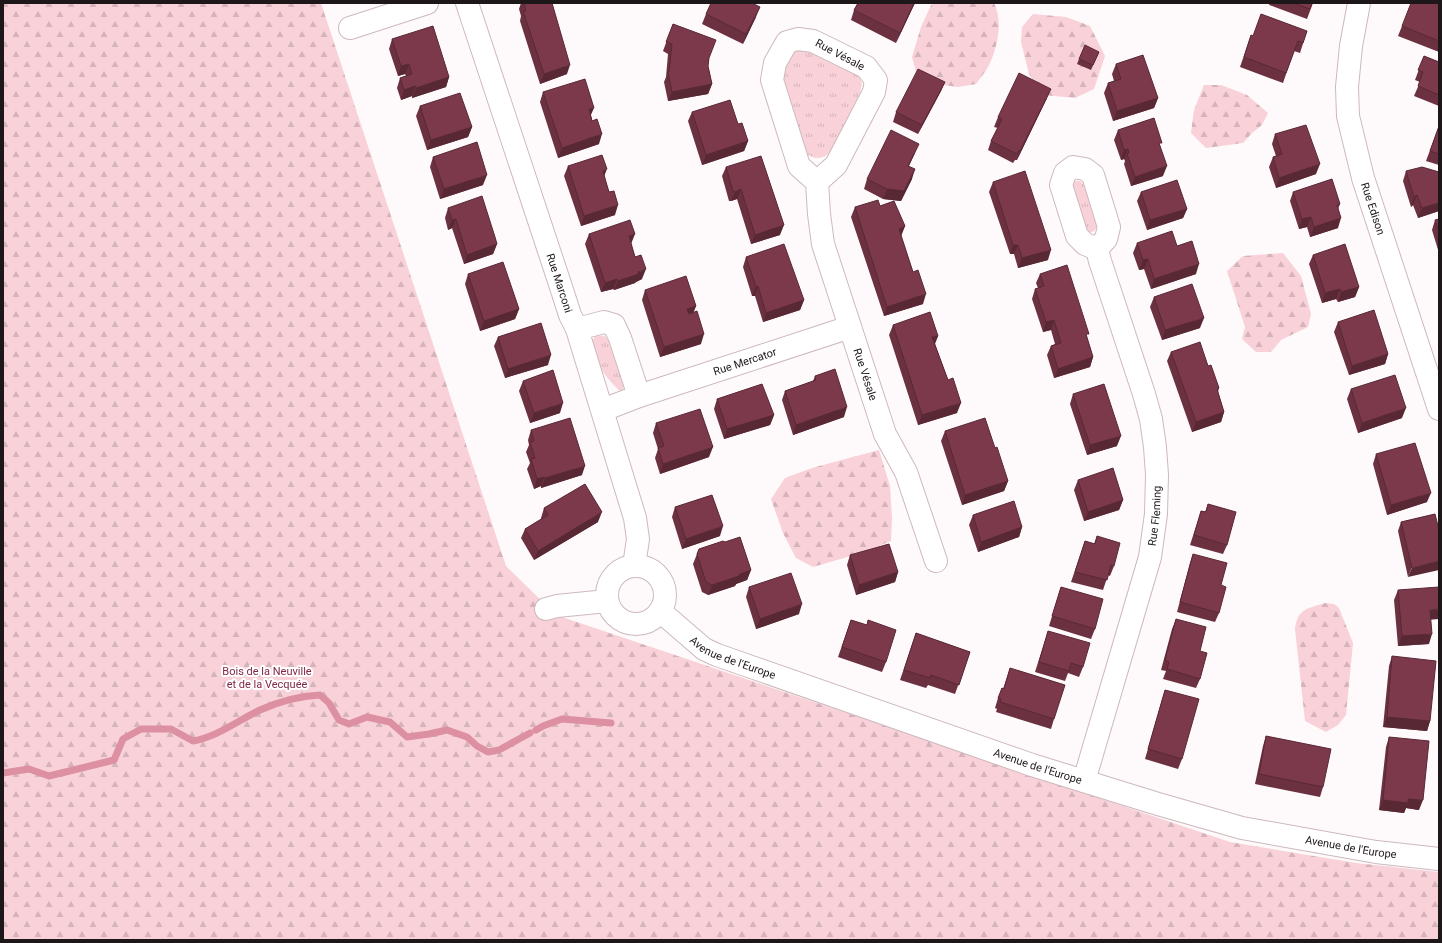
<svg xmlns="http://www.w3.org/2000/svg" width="1442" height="943" font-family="Roboto,sans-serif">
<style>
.grass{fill:url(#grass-tufts)}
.forest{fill:url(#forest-firs)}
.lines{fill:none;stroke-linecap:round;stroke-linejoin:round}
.stream{stroke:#dd90a2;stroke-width:7}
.minor-casing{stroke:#cdb9bd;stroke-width:24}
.minor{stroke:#fff;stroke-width:22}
.wall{fill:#6c3141}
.shaded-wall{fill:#582835}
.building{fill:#7d394c;stroke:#582835}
.labels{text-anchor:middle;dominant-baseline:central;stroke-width:4;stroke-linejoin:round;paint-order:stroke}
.street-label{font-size:11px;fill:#1e1719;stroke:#fff}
.park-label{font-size:11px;fill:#812644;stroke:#fff}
</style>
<defs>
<pattern id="grass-tufts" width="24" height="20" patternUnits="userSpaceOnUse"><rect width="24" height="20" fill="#f9d1d9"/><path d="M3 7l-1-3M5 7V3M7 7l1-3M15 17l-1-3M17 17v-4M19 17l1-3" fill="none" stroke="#d5b3ba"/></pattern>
<pattern id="forest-firs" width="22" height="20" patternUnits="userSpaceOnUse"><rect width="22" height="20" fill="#f9d1d9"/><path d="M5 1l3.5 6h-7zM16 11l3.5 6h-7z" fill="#d5b3ba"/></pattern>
</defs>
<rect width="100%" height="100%" fill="#fef9fa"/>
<path class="grass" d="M806,49L858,75L862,83L860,93L832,149C826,159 815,161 806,153C799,133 779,90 784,70C785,63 791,56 795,51Z
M1075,181H1080L1084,185L1097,224C1097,231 1092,234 1086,231L1072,188L1073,182Z
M596,335L605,336L609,342L624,387L622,391H620C601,373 598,365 592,341Z"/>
<path class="forest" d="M3,3H321L506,566L556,615L1230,842L1356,863L1439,872V940H3Z
M932,3H994C1003,21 998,45 990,63C987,70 981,77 976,84L958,87L943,85L916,72L912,57L921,27Z
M1033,14L1066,17L1090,26L1105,56L1094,89L1075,98L1043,95L1029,74L1021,42L1022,27Z
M1204,85H1221L1247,95L1268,113L1262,125L1252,133L1243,143L1206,148L1191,133L1194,110Z
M1283,253L1301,276L1311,314L1308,327L1281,340L1271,352H1256L1242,339L1245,327L1227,271L1243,256Z
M879,450L890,486L892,518L891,541L861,553L813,567L796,558L783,533L771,499L785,478L812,468Z
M1325,603L1334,604L1339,608L1353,643L1346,715L1338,725L1326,732L1305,721L1295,629C1298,608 1307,609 1325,603Z"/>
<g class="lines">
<path class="stream" d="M536,730L543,726L562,719L611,723
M3,773L29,769L49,776L114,760L123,739L141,729H171L193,741C217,737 237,721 260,710C278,702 300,696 320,695L329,703L339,720L349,724L367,717L390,722L407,737L429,734L447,730L467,737L477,746L488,752L499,750L530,733"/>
<g class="minor-casing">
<g id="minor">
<path id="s1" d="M467,3L562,290L570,315L577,329L635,518L638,539L634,566"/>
<path id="s2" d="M1359,3L1351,46L1347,87L1348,116L1363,178L1439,409"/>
<path d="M350,28L427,3"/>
<path id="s3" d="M817,182L836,165L874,92L876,80L866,67L813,41L798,39L787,42L775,63L772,80L799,166L817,182L819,214L823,244L885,434L906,472L936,561"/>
<path d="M577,329L604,322L614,325L620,338L639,396"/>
<path id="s4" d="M603,410L639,396L850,327"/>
<circle cx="636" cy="595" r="29"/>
<path d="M546,609L557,606L607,601"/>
<path id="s5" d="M660,611L704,649L717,655L1032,765L1158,804L1242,828L1376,852L1439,859"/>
<path id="s6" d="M1084,781L1150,557L1156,514L1157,475L1155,447L1151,419L1144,394L1100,261L1097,249L1085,244L1077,236L1061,185L1065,173L1073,167L1085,169L1093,175L1109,227L1106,239L1097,249"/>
</g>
</g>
<use href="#minor" class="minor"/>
</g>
<path class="wall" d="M521,3H552L567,74L540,84L520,21L521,16L519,9Z
M858,3H915L896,43L851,20L854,10Z
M1270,3H1313L1307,19L1269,5Z
M1439,3V52L1398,36L1402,26Z
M706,14L756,17L743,44L702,24Z
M673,24L709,59L708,66L712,84L708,94L668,101L664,82L666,77L668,54L663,51Z
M1307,31L1300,53L1294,51L1283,83L1240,67L1251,35L1253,36Z
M392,39L449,77L446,87L412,98V96L401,100L397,88L400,78L406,76L405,74L398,76L389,49Z
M1099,52L1091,70L1077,64L1079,59Z
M1424,56L1439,62V106L1414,96L1420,82L1415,80Z
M1116,64L1158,98L1154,108L1113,121L1104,93L1108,83L1114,81L1112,74Z
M945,82L941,91L918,134L893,122L896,112Z
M543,92L591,116L599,144L558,158L540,102Z
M1047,98L1017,160H1015L1013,163L988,150L991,141L998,128L994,127L998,117Z
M420,106L472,127L468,137L427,150L416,116Z
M692,112L738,124L748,141L744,151L702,165L688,121Z
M1439,126V165L1426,161Z
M1118,130L1160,147L1163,176L1131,186L1124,164L1125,161L1124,159L1121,160L1114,140Z
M1275,134L1316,174L1276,188L1269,167L1273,157L1276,156L1272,144Z
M915,153L909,166L912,179L901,201L883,199L864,189L867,179Z
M433,157L483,185L440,199L430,167Z
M568,166L604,176L609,192L615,215L581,226L564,176Z
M726,167L780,235L751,244L737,199L731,201H729L722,176Z
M1406,171L1439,172V211L1418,218L1413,205L1411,207L1403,181Z
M993,182L1048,260L1018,268L1014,254H1010L989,192Z
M1141,192L1187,209L1183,218L1147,230L1137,201Z
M1293,192L1340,204L1338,209V228L1310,237L1307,227L1299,229L1290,201Z
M880,206L905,226L901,236L923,304L884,316L851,217L855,207Z
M448,208L497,244L493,254L464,264L452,228L448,230L445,218Z
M1439,219V253L1432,230L1435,220Z
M589,234L631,244L642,279L636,282L635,283L614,290L613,289L601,292L585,244Z
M1137,243L1177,246L1196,274L1151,289L1144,269L1139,270L1133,253Z
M1313,255L1359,287L1355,297L1338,302L1336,299L1322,303L1309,264Z
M746,257L804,300L800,310L763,322L755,296H752L743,267Z
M468,274L519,309L515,319L480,331L465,284Z
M1040,274L1087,338L1093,357L1090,367L1054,378L1047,355L1051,346L1055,344L1051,330L1043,332L1032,299L1035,289L1038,288L1036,283Z
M645,290L696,306L693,313L701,344L660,357L642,300Z
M1154,297L1200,328L1162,340L1150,307Z
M1338,322L1388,354L1385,364L1349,375L1334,332Z
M893,325L938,336L935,344L948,380L957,413L918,425L889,335Z
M498,337L548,365L505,378L494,346Z
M1171,352L1208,366L1219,388L1218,392L1224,412L1221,422L1192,432L1167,361Z
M815,376L844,417L793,435L782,400L785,391L813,381Z
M523,381L560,413L530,423L519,391Z
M1351,389L1402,418L1358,433L1347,399Z
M1073,394L1117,446L1087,455L1070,404Z
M717,399L774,415L770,425L724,439L714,409Z
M656,423L709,457L660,474L655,458L658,449L653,433Z
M531,430L582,475L541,488V486L534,489L527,469L530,463L526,452L529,445L528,440Z
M945,431L995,448L1008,481L1004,491L962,505L941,441Z
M1376,454L1427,502L1387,515L1373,464Z
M1078,480L1123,500L1119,510L1084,521L1074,490Z
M1208,504L1227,545L1223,554L1190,545L1201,511L1205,512Z
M675,507L720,536L682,549L672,517Z
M544,508L598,522L534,560L521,538L525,529L541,519V518Z
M1435,514L1408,577L1398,531L1401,522Z
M973,515L1022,527L1019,537L978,552L969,525Z
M1097,536L1114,566L1110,576L1108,575L1103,590L1071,582L1085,541L1094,544Z
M699,549L751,570L747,580L736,584L735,586L708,595L702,592L693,564Z
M1193,554L1221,585L1219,613L1215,622L1177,612L1190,563Z
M850,555L898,572L895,582L856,595L847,565Z
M749,587L799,614L756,629L746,597Z
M1061,587L1095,629L1091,639L1049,626Z
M1398,590L1429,644L1398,646L1394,600Z
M1176,619L1200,651V679L1196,688L1163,679L1166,671L1161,670L1172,629Z
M851,620L866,625L886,662L882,672L838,657Z
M1048,631L1083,667L1079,677L1068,673L1065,681L1035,672Z
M916,633L970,652L955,694L928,685L926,688L900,680Z
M1392,656L1430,721L1427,731L1383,727L1389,666Z
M1010,668L1054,719L1051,729L996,712L997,709L995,708L998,698L1002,688L1003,689Z
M1165,690L1182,759L1178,769L1145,759L1162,700Z
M1266,736L1323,787L1320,797L1255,784L1263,746Z
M1389,737L1419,810L1406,808L1404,813L1379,810L1386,747Z"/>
<path class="shaded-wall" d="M914,3H915L913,7L896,43L900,33Z
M760,7L756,17L743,44L746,34Z
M409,64L405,74L398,76L401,66Z
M570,65L567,74L540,84L544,74Z
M449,77L446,87L412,98L416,88Z
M945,82L941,91L918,134L922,125Z
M712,84L708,94L668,101L672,92Z
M415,86L412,96L401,100L404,90Z
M1051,89L1047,98L1017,160L1020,151Z
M1158,98L1154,108L1113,121L1117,111Z
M594,108L590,117L589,109Z
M472,127L468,137L427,150L431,140Z
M602,134L599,144L558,158L562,148Z
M748,141L744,151L702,165L706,155Z
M919,144L915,153L904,175L908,166Z
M1128,149L1124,159L1121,160L1124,150Z
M1320,164L1316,174L1276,188L1279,178Z
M1167,166L1163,176L1131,186L1135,177Z
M607,169L603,179V171Z
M915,169L912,179L901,201L883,199L887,189Z
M487,175L483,185L440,199L444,189Z
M741,189L737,199L731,201L735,192Z
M1417,195L1413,205L1411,207L1414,197Z
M1439,203V211L1418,218L1422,208Z
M618,205L615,215L581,226L584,216Z
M1187,209L1183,218L1147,230L1150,220Z
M1311,217L1307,227L1299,229L1302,219Z
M1341,218L1338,228L1310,237L1314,227Z
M456,219L452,228L448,230L452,220Z
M784,225L780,235L751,244L755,235Z
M905,226L901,236L899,229Z
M635,234L631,244L629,236Z
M497,244L493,254L464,264L467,255Z
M1013,245H1018L1014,254H1010Z
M1051,250L1048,260L1018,268L1022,258Z
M1148,259L1144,269L1139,270L1143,260Z
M1199,264L1196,274L1151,289L1154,279Z
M646,269L642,279L636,282L635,283L614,290L618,281Z
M617,279L613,289L601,292L605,283Z
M758,286L755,296H752L756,287Z
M1359,287L1355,297L1338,302L1341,292Z
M1340,289L1336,299L1322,303L1325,293Z
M926,294L923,304L884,316L887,307Z
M804,300L800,310L763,322L766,313Z
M696,306L692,316L684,319L687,309Z
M519,309L515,319L480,331L484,321Z
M1204,318L1200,328L1162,340L1165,330Z
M1054,320L1051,330L1043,332L1046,322Z
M704,334L701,344L660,357L664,347Z
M938,336L934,345L932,337Z
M1388,354L1385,364L1349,375L1352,366Z
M551,355L548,365L505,378L508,369Z
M1093,357L1090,367L1054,378L1058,369Z
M563,403L560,413L530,423L534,413Z
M961,403L957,413L918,425L922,415Z
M847,407L844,417L793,435L796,425Z
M1406,408L1402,418L1358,433L1362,423Z
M1224,412L1221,422L1192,432L1196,422Z
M774,415L770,425L724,439L727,429Z
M1121,436L1117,446L1087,455L1090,445Z
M713,447L709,457L660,474L663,464Z
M585,466L582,475L541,488L545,478Z
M544,477L541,486L534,489L537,479Z
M1008,481L1004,491L962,505L965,495Z
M1431,493L1427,502L1387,515L1391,505Z
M1123,500L1119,510L1084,521L1088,512Z
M602,512L598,522L534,560L538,551Z
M723,526L720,536L682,549L686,539Z
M1022,527L1019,537L978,552L981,542Z
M1439,561V570L1408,577L1412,568Z
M751,570L747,580L736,584L735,586L708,595L712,585Z
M898,572L895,582L856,595L859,585Z
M802,604L799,614L756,629L760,619Z
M1439,609V619L1427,620L1430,610Z
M1432,634L1429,644L1398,646L1402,636Z
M1387,717L1430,721L1427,731L1383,727Z
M1408,799L1423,800L1419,810L1406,808L1404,813L1379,810L1383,800Z"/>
<path class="building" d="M524,3H552L570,65L544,74L523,11H526Z
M711,3H752L760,7L746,34L706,14Z
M858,3H914L900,33L854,10Z
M1293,3H1312L1310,9Z
M1411,3H1439V41L1402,26Z
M1261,14L1307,31L1303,43L1298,41L1286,73L1244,57L1251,35L1253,36Z
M673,24L716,40L709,58L708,66L712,84L672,92L668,72H669L672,44L666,42Z
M433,26L449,77L416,88L415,86L404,90L400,78L412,74L409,64L401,66L392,39Z
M1085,45L1099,52L1093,65L1079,59Z
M1143,55L1158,98L1117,111L1108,83L1121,79L1116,64Z
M1424,56L1439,62V95L1418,86L1423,72L1418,70Z
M918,69L945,82L922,125L896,112Z
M1019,73L1051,89L1020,151L1019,150L1017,154L991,141L1002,119L998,117Z
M585,79L594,108L589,109L592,121L597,119L602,134L562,148L543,92Z
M460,93L472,127L431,140L420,106Z
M730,100L738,124L742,123L748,141L706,155L692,112Z
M1154,118L1162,143H1159L1167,166L1135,177L1127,154L1129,153L1128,149L1124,150L1118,130Z
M1306,125L1320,164L1279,178L1273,157L1282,154L1275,134Z
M1439,126V154L1430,151Z
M891,130L919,144L908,166L915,169L904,191L887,189L867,179Z
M477,142L487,175L444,189L433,157Z
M602,155L607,169L603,171L606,182L609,192L614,191L618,205L584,216L568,166Z
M761,156L784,225L755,235L741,189L735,192L733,191L726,167Z
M1422,167L1439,172V203L1422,208L1417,195L1414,197L1406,171Z
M1025,171L1051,250L1022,258L1018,245H1013L993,182Z
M1332,179L1340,204L1337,205L1341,218L1314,227L1311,217L1302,219L1293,192Z
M1177,180L1187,209L1150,220L1141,192Z
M482,196L495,237L497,244L467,255L456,219L452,220L448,208Z
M878,200L880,206L894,201L905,226L899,229L913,272L918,270L926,294L887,307L855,207Z
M1439,219V232L1435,220Z
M630,220L635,234L629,236L635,257L641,255L646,269L638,272L639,274L618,281L617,279L605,283L589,234Z
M1172,231L1177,246L1192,241L1199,264L1154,279L1148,259L1143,260L1137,243Z
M784,244L804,300L766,313L758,286L756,287L746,257Z
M1345,244L1359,287L1341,292L1340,289L1325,293L1313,255Z
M503,262L519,309L484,321L468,274Z
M1067,265L1089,334H1086L1093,357L1058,369L1051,346L1061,343L1054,320L1046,322L1035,289L1044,286L1040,274Z
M686,276L696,306L687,309L689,314L697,311L704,334L664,347L645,290Z
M1192,284L1204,318L1165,330L1154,297Z
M1374,310L1388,354L1352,366L1338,322Z
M930,312L938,336L932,337L948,380L953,378L961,403L922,415L893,325Z
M541,323L551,355L508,369L498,337Z
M1200,342L1208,366L1211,365L1219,388L1217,389L1224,412L1196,422L1171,352Z
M835,369L847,407L796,425L785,391L816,380L815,376Z
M553,370L563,403L534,413L523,381Z
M1395,375L1406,408L1362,423L1351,389Z
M762,384L774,415L727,429L717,399Z
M1104,384L1121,436L1090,445L1073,394Z
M700,409L713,447L663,464L658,448L664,446L656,423Z
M570,418L585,466L545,478L544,477L537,479L531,459L535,458L530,442L534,441L531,430Z
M985,418L995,448L997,447L1008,481L965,495L945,431Z
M1415,443L1431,493L1391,505L1376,454Z
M1113,468L1123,500L1088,512L1078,480Z
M585,484L602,512L538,551L525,529L548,515L544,508Z
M712,495L723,526L686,539L675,507Z
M1014,501L1022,527L981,542L973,515Z
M1208,504L1236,512L1227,545L1194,535L1201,511L1206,512Z
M1435,514L1439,530V561L1412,568L1401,522Z
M1097,536L1120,543L1114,566L1111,565L1107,580L1075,572L1085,541L1095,544Z
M740,537L751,570L740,574L739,576L712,585L706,582L697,554L699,549L723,541L725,542Z
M889,544L898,572L859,585L850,555Z
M1193,554L1227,563L1221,585L1226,587L1219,613L1180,602Z
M791,573L802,604L760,619L749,587Z
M1061,587L1103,599L1095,629L1052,616Z
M1439,587V609L1430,610L1432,634L1402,636L1398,590Z
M1176,619L1206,627L1200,651L1207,653L1200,679L1167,669L1169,662L1165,660Z
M851,620L867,625L868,620L896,630L886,662L842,647Z
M1048,631L1090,643L1083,667L1071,663L1069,671L1039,662Z
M916,633L970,652L959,685L931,675L930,678L904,670Z
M1392,656L1436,661L1430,721L1387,717Z
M1010,668L1065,685L1054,719L1000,702L1001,699L998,698L1002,688L1004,689Z
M1165,690L1199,699L1182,759L1148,749Z
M1266,736L1331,749L1323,787L1259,774Z
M1389,737L1429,741L1423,800L1408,799V803L1383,800Z"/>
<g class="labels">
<g class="street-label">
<text transform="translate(840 55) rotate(28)">Rue Vésale</text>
<text stroke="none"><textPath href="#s2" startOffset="210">Rue Edison</textPath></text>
<text stroke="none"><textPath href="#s1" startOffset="295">Rue Marconi</textPath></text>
<text stroke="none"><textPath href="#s4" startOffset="150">Rue Mercator</textPath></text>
<text stroke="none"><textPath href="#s3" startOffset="577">Rue Vésale</textPath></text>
<text stroke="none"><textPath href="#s6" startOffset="275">Rue Fleming</textPath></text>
<text stroke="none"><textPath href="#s5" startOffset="88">Avenue de l'Europe</textPath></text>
<text stroke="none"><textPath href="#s5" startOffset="412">Avenue de l'Europe</textPath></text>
<text stroke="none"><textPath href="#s5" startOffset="736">Avenue de l'Europe</textPath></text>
</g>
<g class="park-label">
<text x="267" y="671">Bois de la Neuville<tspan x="267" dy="13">et de la Vecquée</tspan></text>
</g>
</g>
<rect width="1442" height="943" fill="none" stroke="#1e1719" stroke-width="8"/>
</svg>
